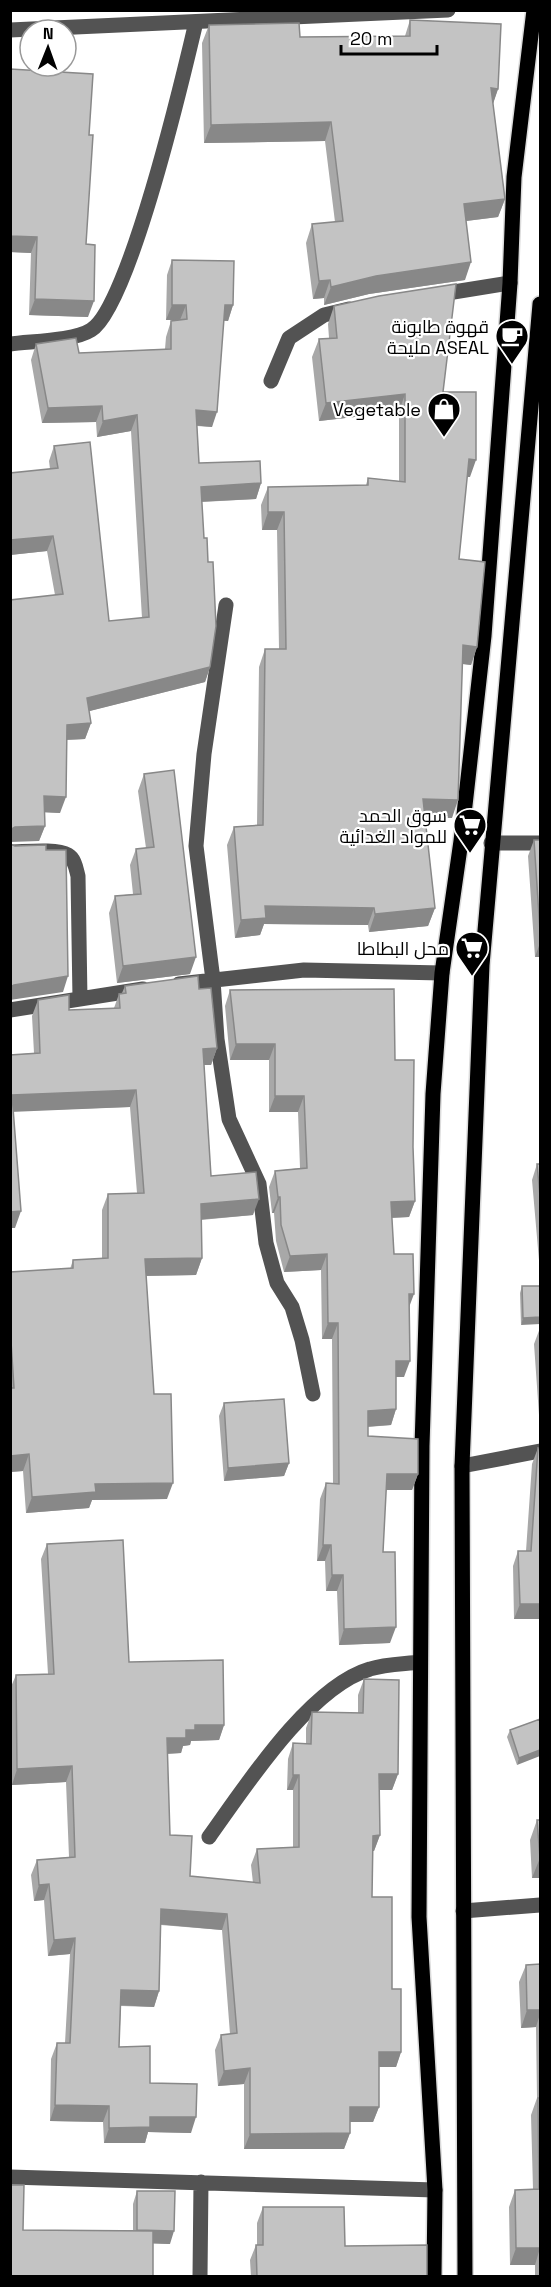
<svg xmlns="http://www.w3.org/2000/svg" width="551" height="2287" font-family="'Space Grotesk',Cairo,sans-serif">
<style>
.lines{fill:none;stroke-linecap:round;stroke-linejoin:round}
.major-casing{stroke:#dbdbdb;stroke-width:18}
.minor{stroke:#535353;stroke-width:15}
.major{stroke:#000;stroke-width:15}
.wall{fill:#a8a8a8}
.shaded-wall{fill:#888}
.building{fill:#c3c3c3;stroke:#888;stroke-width:1.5}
.labels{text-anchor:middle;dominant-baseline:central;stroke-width:4.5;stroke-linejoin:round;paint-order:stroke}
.poi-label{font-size:18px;fill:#000;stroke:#fff;text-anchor:end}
</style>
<rect width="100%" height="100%" fill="#fff"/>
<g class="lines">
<g class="major-casing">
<path id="major" d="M434,2276L435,2190L419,1917L422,1446L433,1094L442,973L461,841L484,636L510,283L514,177L534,10
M465,2276L462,1466L482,965L540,304"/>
</g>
<path class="minor" d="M10,30L448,10
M435,295L510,283
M10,344C31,341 74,341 91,330C129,308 184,73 196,22
M271,381L289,338L324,315L349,309
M226,605L204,754L196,846L213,980L217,1039L229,1119L259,1184L266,1243L277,1283L292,1307L302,1340L313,1394
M491,843H540
M10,852C24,852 56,848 68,855C75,859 76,869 78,876L80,999
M179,984L304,970L442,973
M10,1010L143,989
M462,1466L540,1451
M209,1837C245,1787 309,1687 370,1669C385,1664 404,1664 420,1662
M463,1911L540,1905
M10,2177L435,2190
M200,2276L201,2182"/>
<use href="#major" class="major"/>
</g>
<path class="wall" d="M410,20L498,89L493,103L505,199L498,217L466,221L465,280L369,294L324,305V298L313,299L306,243L312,224L335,222L325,141L204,143L202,43L209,25L300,37L405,36Z
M10,69L89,135L86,244L88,317L29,315L31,253L10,252Z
M172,260L233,305L228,321H224L212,427L197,426L199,463L261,483L256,499L202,502L210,667L205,682L89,711L91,723L85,739L67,740L60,813L44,812L45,826L39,841L55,595L47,551L10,555V473L50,469L49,461L54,446L109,621L142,618L131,431L97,437L96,422L42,423L31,360L36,344L79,353L165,349L166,337L171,321L178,320H166L167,275Z
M334,306L443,392L470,477H467L459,559L477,647L471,665L462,664L452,818L425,817L435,908L428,926L369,932L368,925L264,924L260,935L235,938L227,845L234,827L257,825L259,667L265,649H279L277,530H262L261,505L268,487L366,485L368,478L399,481V412L319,421L312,357L319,339L329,338L328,324Z
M144,774L190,974L117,983L109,913L115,896L133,894L130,865L136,849L146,848L138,791Z
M534,840H540V957H535L528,856Z
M125,986L199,989L217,1048L211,1065H204L211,1176L253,1215L201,1220L202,1258L196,1275L146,1276L154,1394L167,1499L92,1500L89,1508L26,1513L23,1471L10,1472V1272L70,1269L73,1260L102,1259V1210L108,1194L137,1193L130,1107L13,1111L15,1228L10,1055L34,1053L32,1016L38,1000L69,1010L114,1008L119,994L122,993Z
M230,990L395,1060L413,1147L415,1201L409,1217L392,1218L394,1254L409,1308L404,1377H396V1409L391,1425L368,1427V1436L418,1474L412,1490H386L383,1552L390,1643L339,1645L337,1591H326L325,1561H317L320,1499L326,1483L333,1484L332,1339H322L321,1270L284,1272L276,1241L274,1213H272L269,1187L275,1171L300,1168L298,1112H269V1060H230L225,1006Z
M537,1164H540V1272L532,1180Z
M522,1286H540L521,1325L520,1293Z
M540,1328V1415H539L534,1344Z
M224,1403L289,1463L284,1476L224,1481L219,1416Z
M538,1448L540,1619H514L513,1566L518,1551H526L532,1464Z
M47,1544L129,1662L224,1725L219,1740L191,1741L190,1745L183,1746L181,1753L167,1754L170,1835L190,1876L253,1883L251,1865L257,1849L293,1847V1790H287L288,1759L293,1743L306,1744V1728L312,1712L358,1713V1695L364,1679L398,1774L392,1790H379L380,1835L374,1851H372V1897L392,1989L401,2052L396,2067H379V2107L373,2122H350V2133L344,2149H244V2084L218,2086L215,2050L221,2035L230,2034L222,1930L161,1925L159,1991L154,2007L121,2006L119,2047L150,2083L191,2133L148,2132L145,2143H104L103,2122L50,2121L51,2059L57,2043H65L70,1954L48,1956L44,1900L34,1901L31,1875L37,1860L69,1857L66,1782L12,1785L10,1689L16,1675L48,1674L41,1559Z
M540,1719L517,1765L507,1737L510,1730Z
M537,1820H540V1878H532L530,1840Z
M540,1964V2277H535V2265H510L509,2207L515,2190L533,2189L531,2115L537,2098L536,2027L521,2028L519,1982L526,1965Z
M137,2191L170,2244L153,2243L23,2230H133V2204Z
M263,2207L345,2246L427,2277H251L250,2260L256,2245H257V2223Z"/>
<path class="shaded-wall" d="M491,88L498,89L492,107Z
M331,122L325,141L204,143L211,125Z
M505,199L498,217L458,222L464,204Z
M10,236L37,237L31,253L10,252Z
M471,262L465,280L369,294L324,305L331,287L376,276Z
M330,280L324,298L313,299L319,281Z
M35,299L94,301L88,317L29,315Z
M172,305H186L180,320H166Z
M225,305H233L228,321L219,320Z
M405,394L399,412L319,421L326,403Z
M102,406L96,422L42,423L48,408Z
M196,410L217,412L212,427L191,425Z
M137,415L131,431L97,437L103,421Z
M469,459L476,460L470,477H463Z
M261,483L256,499L195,502L201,487Z
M268,512H284L277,530H262Z
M53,536L47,551L10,555V540Z
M463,645L477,647L471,665L456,663Z
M210,667L205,682L82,713L87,698Z
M91,723L85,739L61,740L67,725Z
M44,796L66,797L60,813L38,812Z
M423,799L458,800L452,818L416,817Z
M45,826L39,841L10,842V830L15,827Z
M265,906L374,908L368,925L264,924L260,935L235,938L241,920Z
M435,908L428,926L369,932L375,914Z
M540,943V957H535Z
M196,957L190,974L117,983L123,966Z
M68,976L63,992L10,1000V987L14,985Z
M236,1044H275L269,1060H230Z
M217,1048L211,1065H197L203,1049Z
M136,1090L130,1107L10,1112L12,1095Z
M275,1096H304L298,1112H269Z
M278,1197H280L274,1213H272Z
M259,1199L253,1215L195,1220L201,1204Z
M415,1201L409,1217L385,1218L391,1202Z
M21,1211L15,1228H10V1212Z
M327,1254L321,1270L284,1272L290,1256Z
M202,1258L196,1275L139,1276L145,1259Z
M409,1294H414L408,1310Z
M540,1317V1324L521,1325L523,1318Z
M328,1323H338L332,1339H322Z
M396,1361H410L404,1377H390Z
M396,1409L391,1425L362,1427L368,1411Z
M29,1454L23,1471L10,1472V1456Z
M289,1463L284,1476L224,1481L228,1468Z
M387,1474H418L412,1490H381Z
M173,1483L167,1499L92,1500L89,1508L26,1513L32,1497L95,1484Z
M323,1545H331L325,1561H317Z
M332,1575H343L337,1591H326Z
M520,1604H540V1619H514Z
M396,1627L390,1643L339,1645L344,1629Z
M195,1725H224L219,1740L191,1741L190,1745L183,1746L181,1753L161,1754L167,1738Z
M540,1750V1756L517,1765L519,1758Z
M72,1766L66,1782L12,1785L17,1769Z
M379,1774H398L392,1790H373Z
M293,1775H299L293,1790H287Z
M380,1835L374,1851H367L373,1836Z
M540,1858V1878H532Z
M49,1884L44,1900L34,1901L39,1885Z
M161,1909L227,1914L222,1930L156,1924Z
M75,1938L70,1954L48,1956L54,1940Z
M121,1990L159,1991L154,2007L116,2005Z
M527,2010H540V2014L536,2027L521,2028Z
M379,2052H401L396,2067H373Z
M250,2068L244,2084L218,2086L224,2071Z
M55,2105L109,2106L103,2122L50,2121Z
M350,2107H379L373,2122H344Z
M150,2117H196L191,2133L148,2132L145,2143H104L109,2128Z
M350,2133L344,2149H244L250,2134Z
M137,2230L174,2231L170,2244L132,2243Z
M516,2248H540L535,2265H510Z"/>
<path class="building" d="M410,20L501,24L498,89L491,88L505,199L464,204L471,262L376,276L331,287L330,280L319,281L312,224L343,221L331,122L211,125L209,25L299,23L300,37L410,36Z
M10,69L93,74L89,135H93L86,244L95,245L94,301L35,299L37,237L10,236Z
M172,260L234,261L233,305H225L217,412L196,410L199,463L260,461L261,483L201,487L204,538H207L208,562H213L216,626L210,667L87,698L91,723L67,725L66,797L44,796L45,826L15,827L10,830V600L63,594L53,536L10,540V473L58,468L54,446L90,442L109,621L149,617L137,415L103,421L102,406L48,408L36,344L76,338L79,353L171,349V321L187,319L186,305H172Z
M456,284L443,392H476V460L469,459L459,559L485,562L477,647L463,645L458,800L423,799L435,908L375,914L374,908L265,906L266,918L241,920L234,827L263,825L265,649H286L284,512H268V487L368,485V478L405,482V394L326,403L319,339L337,338L334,306L379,296Z
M174,770L196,957L123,966L115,896L141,894L136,849L154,847L144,774Z
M534,840H540V931Z
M10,844L15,846L46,845V850H66L68,976L14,985L10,987Z
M198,976L199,989L211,988L217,1048L203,1049L211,1176L256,1172L259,1199L201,1204L202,1258L145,1259L154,1394H171L173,1483L95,1484L96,1492L32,1497L29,1454L10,1456V1388H14L10,1326V1272L73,1268V1260L108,1258V1194L144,1193L136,1090L12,1095L21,1211L10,1212V1055L40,1053L38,1000L69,995V1010L120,1008L119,994L126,993L125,986Z
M394,989L395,1060H414L413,1147L415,1201L391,1202L394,1254H413L414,1294H409L410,1361H396V1409L368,1411V1436L418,1439V1474H387L383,1552H395L396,1627L344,1629L343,1575H332L331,1545H323L326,1483L339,1484L338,1323H328L327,1254L290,1256L281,1225L280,1197H278L275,1171L307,1168L304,1096H275V1044H236L230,990Z
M537,1164H540V1196Z
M522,1286H540V1317L523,1318Z
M284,1399L289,1463L228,1468L224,1403Z
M538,1448L540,1449V1604H520L518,1551H531Z
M123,1540L129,1662L223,1660L224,1725H195V1730H186V1738H167L170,1835L192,1836L190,1876L260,1883L257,1849L299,1847V1775H293V1743L311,1744L312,1712L363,1713L364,1679L399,1680L398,1774H379L380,1835L373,1836L372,1897H392V1989H401V2052H379V2107H350V2133L250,2134V2068L224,2071L221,2035L237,2033L227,1914L161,1909L159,1991L121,1990L119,2047L150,2046V2083L197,2084L196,2117H150V2127L109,2128V2106L55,2105L57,2043H70L75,1938L54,1940L49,1884L39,1885L37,1860L75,1857L72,1766L17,1769L16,1675L54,1674L47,1544Z
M540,1719V1750L519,1758L510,1730Z
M537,1820H540V1858Z
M540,1964V2010H527L526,1965Z
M538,2098H540V2248H516L515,2190L539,2189Z
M10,2185H24L23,2230L153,2231V2277H10Z
M137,2191H175L174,2231L137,2230Z
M263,2207H344L345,2246L427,2245V2277H257L256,2245H263Z"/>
<defs>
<g id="cafe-pin" transform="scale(1.725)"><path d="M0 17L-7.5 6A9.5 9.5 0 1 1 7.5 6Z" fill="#000" stroke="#fff"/><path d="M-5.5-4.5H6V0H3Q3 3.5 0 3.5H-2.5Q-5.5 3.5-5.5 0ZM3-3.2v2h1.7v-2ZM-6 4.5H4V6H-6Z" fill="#fff"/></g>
<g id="shop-pin" transform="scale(1.725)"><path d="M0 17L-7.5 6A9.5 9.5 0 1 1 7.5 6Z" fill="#000" stroke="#fff"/><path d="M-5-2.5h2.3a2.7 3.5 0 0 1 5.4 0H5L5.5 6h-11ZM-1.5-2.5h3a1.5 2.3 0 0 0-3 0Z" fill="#fff"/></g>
<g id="supermarket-pin" transform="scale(1.725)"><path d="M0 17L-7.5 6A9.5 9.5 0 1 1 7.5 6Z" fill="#000" stroke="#fff"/><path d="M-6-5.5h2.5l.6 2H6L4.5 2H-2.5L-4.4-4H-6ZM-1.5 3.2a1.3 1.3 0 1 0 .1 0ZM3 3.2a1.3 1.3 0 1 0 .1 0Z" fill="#fff"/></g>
</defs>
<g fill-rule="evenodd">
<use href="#cafe-pin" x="512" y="336"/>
<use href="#shop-pin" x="444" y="409"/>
<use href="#supermarket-pin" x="470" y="825"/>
<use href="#supermarket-pin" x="472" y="948"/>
</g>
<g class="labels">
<g class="poi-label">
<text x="489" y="326">قهوة طابونة<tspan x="489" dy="21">مليحة ASEAL</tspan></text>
<text x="421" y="409">Vegetable</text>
<text x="447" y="815">سوق الحمد<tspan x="447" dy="21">للمواد الغدائية</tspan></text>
<text x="449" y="948">محل البطاطا</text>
</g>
</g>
<rect width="551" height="2287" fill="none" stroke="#000000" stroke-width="24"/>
<g transform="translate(48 48) rotate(1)"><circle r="28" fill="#ffffff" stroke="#999999" stroke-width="1.5"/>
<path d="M0-4.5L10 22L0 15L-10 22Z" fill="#000000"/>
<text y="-9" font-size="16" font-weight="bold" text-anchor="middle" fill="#000000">N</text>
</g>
<path d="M341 45v9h96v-9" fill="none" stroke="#000000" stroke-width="3"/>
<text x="350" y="45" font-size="18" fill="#000000" stroke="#ffffff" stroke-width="4.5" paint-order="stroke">20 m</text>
</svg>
